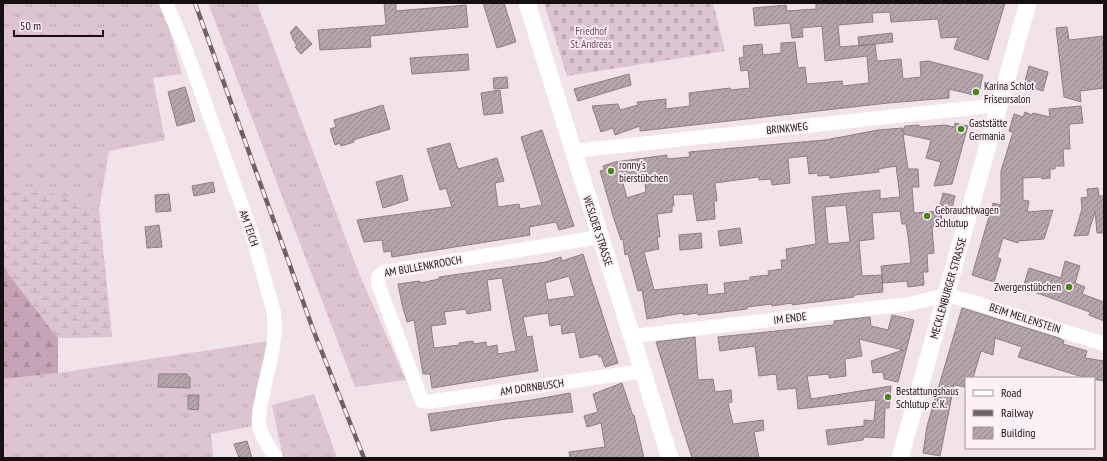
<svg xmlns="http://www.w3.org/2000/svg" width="1107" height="461" font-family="'PT Sans Narrow',sans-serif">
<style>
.grass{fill:url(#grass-tufts)}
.forest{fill:url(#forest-firs)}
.wetland{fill:url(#wetland-marsh)}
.cemetery{fill:url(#cemetery-stones)}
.building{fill:url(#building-hatch);stroke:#8d7e86;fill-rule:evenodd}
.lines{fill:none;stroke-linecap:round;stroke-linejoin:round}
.minor{stroke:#fff;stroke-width:14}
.tertiary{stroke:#fff;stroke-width:17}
.rail-casing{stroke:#6c6267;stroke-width:4.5}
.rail{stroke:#fdf0f7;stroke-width:3;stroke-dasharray:9;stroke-linecap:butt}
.poi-dot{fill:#4b8520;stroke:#fdf0f7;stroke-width:1.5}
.labels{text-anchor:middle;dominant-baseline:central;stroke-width:3.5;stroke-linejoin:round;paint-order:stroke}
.park-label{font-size:11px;fill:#703f5b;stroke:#fdf0f7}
.poi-label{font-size:11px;fill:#161013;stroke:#fdf0f7;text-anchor:start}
.street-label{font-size:11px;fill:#161013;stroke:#fdf0f7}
</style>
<defs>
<pattern id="grass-tufts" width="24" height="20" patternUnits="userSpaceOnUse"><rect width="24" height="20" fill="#ddc4d1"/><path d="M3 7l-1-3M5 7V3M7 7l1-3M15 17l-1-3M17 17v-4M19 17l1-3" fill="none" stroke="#bda7b3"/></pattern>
<pattern id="forest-firs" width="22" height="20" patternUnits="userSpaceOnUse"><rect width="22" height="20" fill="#c6a3b6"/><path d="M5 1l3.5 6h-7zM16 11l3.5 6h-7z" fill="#a98b9c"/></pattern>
<pattern id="wetland-marsh" width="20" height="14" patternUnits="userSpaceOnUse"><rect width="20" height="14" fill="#ddc4d1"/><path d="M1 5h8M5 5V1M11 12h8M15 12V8" fill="none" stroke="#bda7b3"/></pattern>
<pattern id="cemetery-stones" width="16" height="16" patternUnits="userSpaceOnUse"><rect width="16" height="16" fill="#ddc4d1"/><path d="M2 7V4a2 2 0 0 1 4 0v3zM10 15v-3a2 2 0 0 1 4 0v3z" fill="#bda7b3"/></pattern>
<pattern id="building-hatch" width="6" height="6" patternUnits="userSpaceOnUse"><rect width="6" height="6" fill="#b5a6ae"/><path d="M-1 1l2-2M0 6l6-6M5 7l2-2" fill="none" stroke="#92868c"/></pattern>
</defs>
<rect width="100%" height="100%" fill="#f2e2ea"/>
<path class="grass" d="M3,3H162L182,74L153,78L165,140L109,151L99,210L112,337L58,338L3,267Z
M208,3H257L358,271L406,380L355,387Z
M275,340L259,425L211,434L213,458H3V379L58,373Z
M314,394L337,458H283L272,405Z"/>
<path class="forest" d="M3,267L58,338V373L3,379Z"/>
<path class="wetland" d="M43,190L99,210L112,337L58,338L3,267V193Z"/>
<path class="cemetery" d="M544,3H713L725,51L567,76Z"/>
<path class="building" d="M384,3H396V11L466,5L468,27L370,36L371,47L320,50L318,30L386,25Z
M483,3H504L516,42L497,48Z
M816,3H1005L988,60L954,49L958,37L941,38L938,19L891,22L890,12L872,13L873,22L838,25L840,47L875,44L877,61L901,59L903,79L921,77L920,62L928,61L983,75L978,96L949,89V98L888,103L640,131V126L615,135L613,128L601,132L592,106L618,104L620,110L638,105L637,102L666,99V109L690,106L689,93L730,88L731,90L750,88L748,70L741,71L739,58L744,57L743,46L762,44L763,55L781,53V43L795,42L798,68L805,67L807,84L842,81L843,86L869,83L867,56L825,61L822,26L802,28L803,37L792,38L790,23L755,26L753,8L786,5L787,11L816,9Z
M296,26L312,44L301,54L295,47L297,46L292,38L293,37L290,33Z
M1067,27L1069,40L1104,36V88L1080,91L1081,102L1064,97L1056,28Z
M892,33L893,42L859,46L858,37Z
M468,54L469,70L412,74L410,58Z
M1029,66L1048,72L1043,91L1024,85Z
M629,74L631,85L578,101L574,89Z
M507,77L508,88L494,89L493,78Z
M185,87L195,121L177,126L168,92Z
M500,90L503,113L484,115L481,93Z
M383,105L390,129L353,140L354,142L341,146L340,143L335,145L330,129L336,127L334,120Z
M1081,106L1083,123L1070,124L1069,126L1070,149H1063L1064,166H1055V169H1050V178L1042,179L1041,177L1023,178V200L1029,201L1027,212L1053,210L1044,239L1018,241V243L1003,238L997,258L1001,259L994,282L972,275L993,203L1001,205V171L1013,132L1009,131L1014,114L1023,117L1025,112L1032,115L1033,113L1050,117L1049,109Z
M955,123L968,126L952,184L934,186L941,162L926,158L931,140L903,134L908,169H918L919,187H912L914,213L941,211L942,226L932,227L934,253L927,254L928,272H923L924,285L908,287L907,281L883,283L881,266L911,263L908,236L906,224H902L900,211L872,213L874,239L859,241L862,276L882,275L883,292L854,295V297L792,305V303L772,306V304L747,307V309L698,315V313L683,315V313L647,319L642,290L638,291L628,254L625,255L623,239L621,240L614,219L600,171L604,170L603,166L615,162L667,155V159L690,157L689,152L825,140L878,130L903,128V132L905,126L919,125V127L945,125L954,127ZM807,156L809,174L818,173V176L830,175V178L879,172L878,169L896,166L900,197L880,199V190L812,197L816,244L786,249L787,260H781L782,269L768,271L769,275L750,277V280L724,283L725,293L708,295L707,284L654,290L644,252L659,249L657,237H660L657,214L672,212V206H674L673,195L693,194L697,221L715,219L714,201H717L715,183L759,177V180L771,179L772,185L790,183L788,158ZM644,174L646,192L627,198L621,176ZM846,205L850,242L828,244L825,207Z
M542,130L574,226L559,230L556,222L529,227L530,235L392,257L391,251L384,252L382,240L364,242L357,220L452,207L446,188L440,190L427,149L450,143L458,169L497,158L504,181L495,183L498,207L519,204L520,209L542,205L521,137Z
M402,175L408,200L383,208L376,182Z
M213,182L215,192L194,196L192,186Z
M1098,188L1099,196H1104V233H1097L1095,211L1088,235L1074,236L1082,209L1081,198L1088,197L1087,189Z
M943,193L955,196L952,209L940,205Z
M169,194L171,211L156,212L155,195Z
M159,225L162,247L147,248L145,227Z
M740,228L742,243L720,246L718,231Z
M701,233L702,248L680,250L679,235Z
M583,254L618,363L605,367L601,356L599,357L598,354L580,358L575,332L562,334L561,324L550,326L548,313L523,317L527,337L532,336L538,371L432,388L430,374H423L414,320L407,322L402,304L398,284L420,281V283L439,279V277L546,262L561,257L562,261ZM569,276L575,296L548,300L545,283ZM502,278L516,351L498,354L497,345L487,347L486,342L474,344L473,341L459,343L460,345L434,348L431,326L446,324L444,312L466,309L467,314L491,310L487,280Z
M1065,261L1080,266L1075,283L1085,287L1082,294L1104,302V321L1089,315L1090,312L1023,288L1029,268L1061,278Z
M962,308L1059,338L1064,341L1063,344L1087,351L1085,358L1104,361V381L1086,378L1018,357L1022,347L995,338L993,355L981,351L973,378H966V387L954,385L940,456L923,453L927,426Z
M892,315L914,320L898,382L884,379L883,372L873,373L871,361L903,350L859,339L862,356L845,359L846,376L829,378V374L807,376L811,399L891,386L889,408H885L884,438L864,437L863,440L828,445L826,430L864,426V420L874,421L876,400L798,409L796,388L778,390L776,374L759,376L755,346L720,351L718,337L834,325V321L870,317L871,326L888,330Z
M695,337L698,380L713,379L715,392L731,390L732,402L728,403L733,424L763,420L764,430L754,432L759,458H692L656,342Z
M159,374H187V377H190V388L158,387Z
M622,383L633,416L634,415L644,458H570L569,452L605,447L601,423L587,427L584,416L598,412L593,394Z
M570,393L573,412L506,419L431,431L428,414L532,400Z
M188,395H199L198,410L188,409Z
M247,441L252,458H239L234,444Z"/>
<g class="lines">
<path class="minor" d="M166,3L186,50L251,231L274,313C278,342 267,370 262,398C260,406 258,416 259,425C261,437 270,448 276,458
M574,151L999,105
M600,237L384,272L378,277V284L422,401L427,402L643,371
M633,336L909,304L946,295L973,302L1104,344"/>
<path class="tertiary" d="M527,3L670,458
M900,458L1028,3"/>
<g class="rail-casing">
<path id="rail" d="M195,3L314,332L364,458"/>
</g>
<use href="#rail" class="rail"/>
</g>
<g class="poi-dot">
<circle cx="976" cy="92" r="4"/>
<circle cx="961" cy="129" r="4"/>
<circle cx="611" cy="171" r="4"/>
<circle cx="927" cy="216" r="4"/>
<circle cx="1069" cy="287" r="4"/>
<circle cx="888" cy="397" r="4"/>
</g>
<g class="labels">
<g class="park-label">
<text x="591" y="31">Friedhof<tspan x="591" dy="13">St. Andreas</tspan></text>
</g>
<g class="poi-label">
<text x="984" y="86">Karina Schlot<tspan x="984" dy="13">Friseursalon</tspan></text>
<text x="969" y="123">Gaststätte<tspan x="969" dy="13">Germania</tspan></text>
<text x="619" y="165">ronny's<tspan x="619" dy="13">bierstübchen</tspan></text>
<text x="935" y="210">Gebrauchtwagen<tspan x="935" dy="13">Schlutup</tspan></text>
<text x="1061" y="287" text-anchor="end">Zwergenstübchen</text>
<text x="896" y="391">Bestattungshaus<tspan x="896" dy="13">Schlutup e. K.</tspan></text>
</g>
<g class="street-label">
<text transform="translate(787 128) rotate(-6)">BRINKWEG</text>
<text transform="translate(249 228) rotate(71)">AM TEICH</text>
<text transform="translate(598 231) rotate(72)">WESLOER STRASSE</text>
<text transform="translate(423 266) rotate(-10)">AM BULLENKROOCH</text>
<text transform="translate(948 288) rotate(-74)">MECKLENBURGER STRASSE</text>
<text transform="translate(790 318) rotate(-7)">IM ENDE</text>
<text transform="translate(1025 318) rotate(18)">BEIM MEILENSTEIN</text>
<text transform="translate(532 387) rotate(-8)">AM DORNBUSCH</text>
</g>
</g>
<rect width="1107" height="461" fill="none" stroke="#161013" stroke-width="8"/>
<rect x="965" y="377" width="130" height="72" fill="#fdf0f7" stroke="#a1969c"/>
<rect x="973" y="390" width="20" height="6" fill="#ffffff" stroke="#a1969c"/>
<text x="1001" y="397" font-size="12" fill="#161013">Road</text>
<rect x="973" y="410" width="20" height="6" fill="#6c6267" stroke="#a1969c"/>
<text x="1001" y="417" font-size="12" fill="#161013">Railway</text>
<rect x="973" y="427" width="20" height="12" fill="url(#building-hatch)" stroke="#a1969c"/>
<text x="1001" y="437" font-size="12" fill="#161013">Building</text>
<path d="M14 30v6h89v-6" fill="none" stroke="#161013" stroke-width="2"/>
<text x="20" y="30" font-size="12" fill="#161013" stroke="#fdf0f7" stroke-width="3" paint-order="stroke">50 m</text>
</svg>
